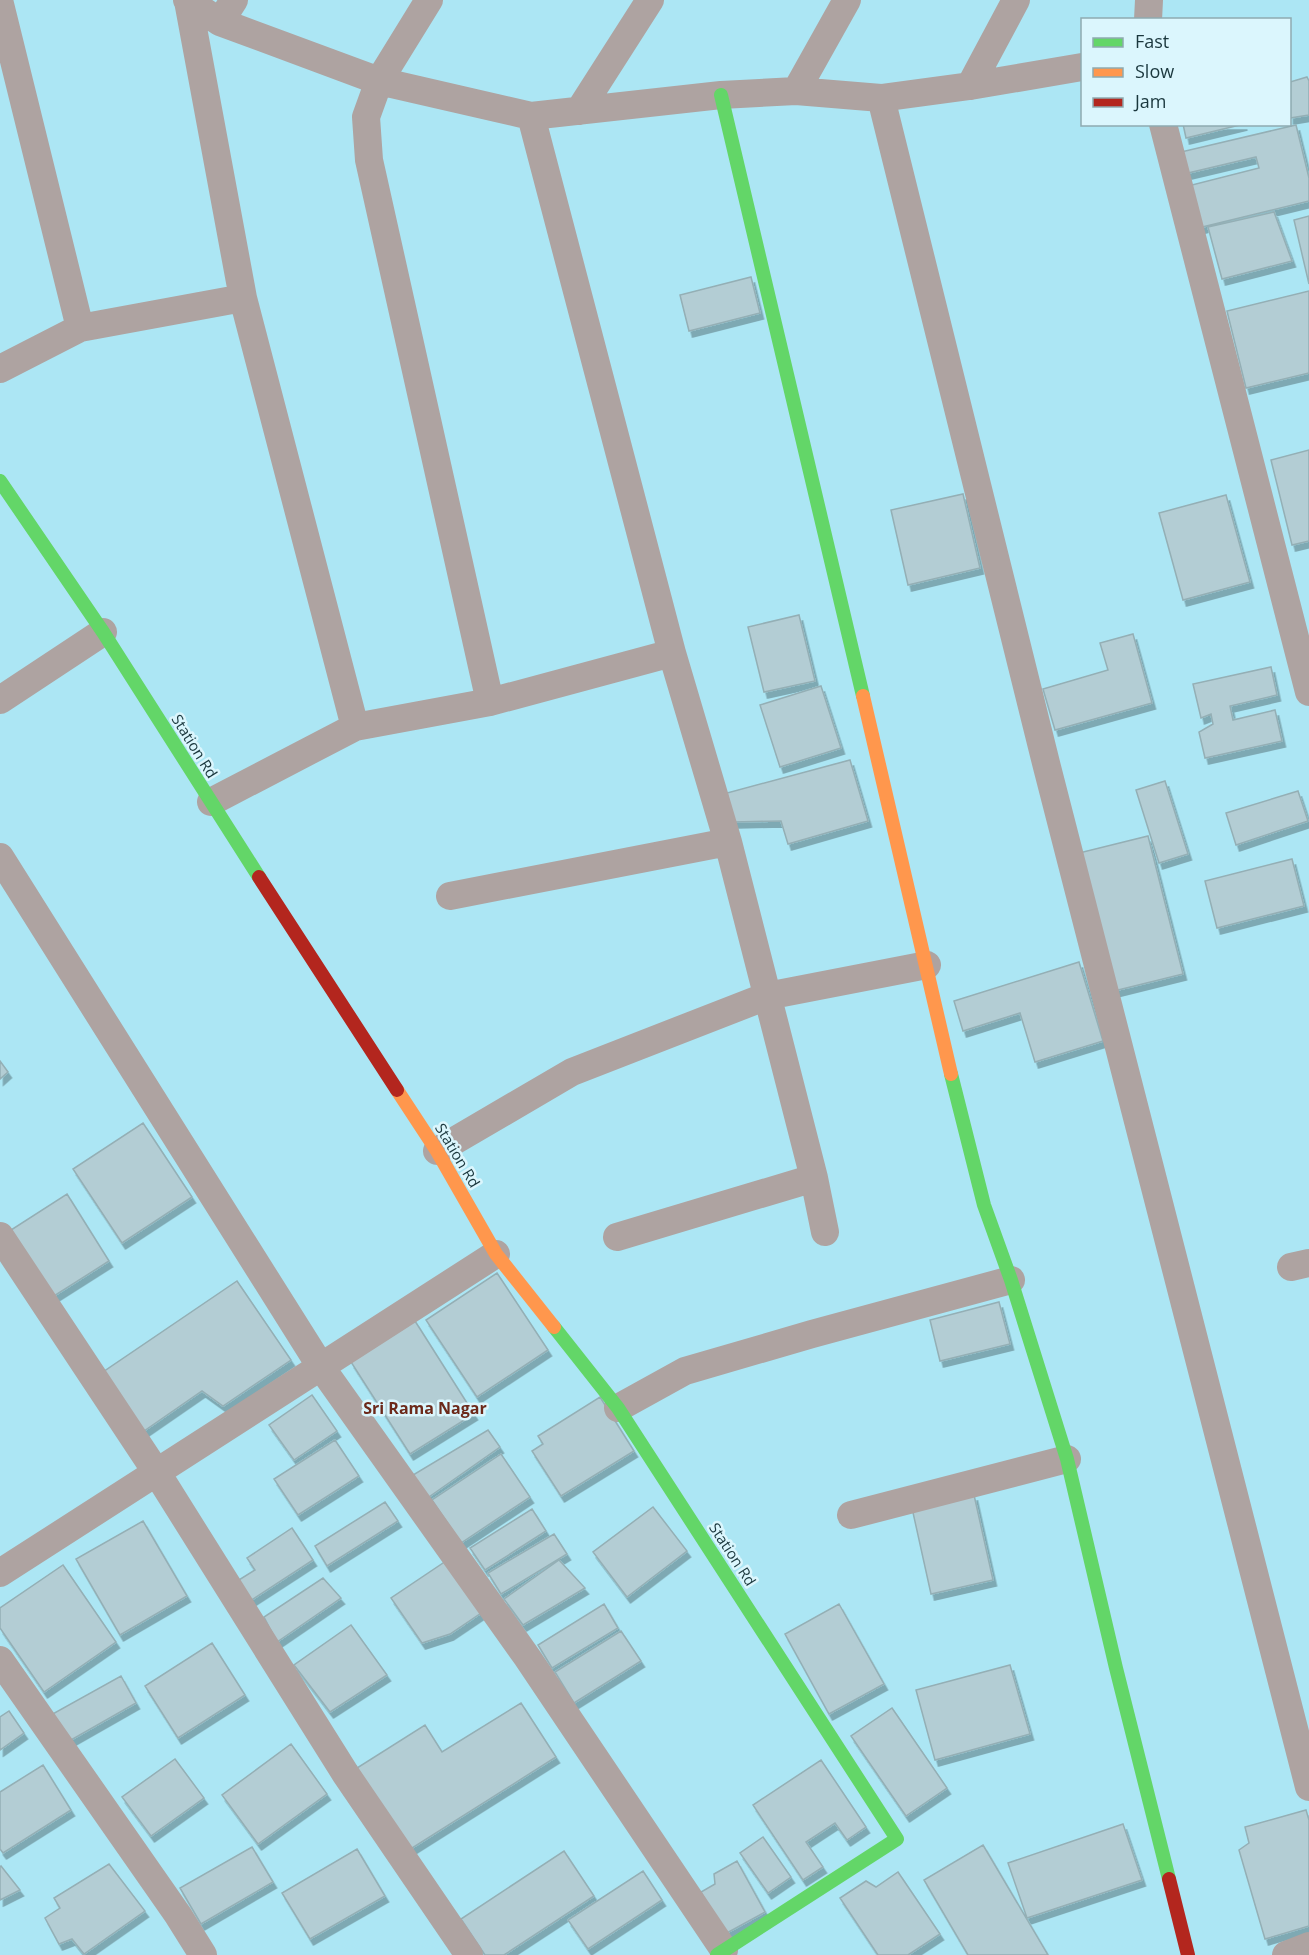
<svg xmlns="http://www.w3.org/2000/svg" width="1309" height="1955" font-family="'Open Sans',sans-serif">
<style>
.built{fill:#ace6f4;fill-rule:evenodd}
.building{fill:#b3cdd4;stroke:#94afb5;stroke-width:1.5;filter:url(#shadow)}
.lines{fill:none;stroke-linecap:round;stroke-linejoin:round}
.street{stroke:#aea3a1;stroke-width:28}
.fast{stroke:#63d668;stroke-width:14}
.slow{stroke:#ff974d;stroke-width:14}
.jam{stroke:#b3261e;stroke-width:14}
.labels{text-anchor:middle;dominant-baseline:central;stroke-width:5;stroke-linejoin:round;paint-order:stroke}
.street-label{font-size:15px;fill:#1a373d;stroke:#dbf6fd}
.neighbourhood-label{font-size:16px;font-weight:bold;fill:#6c291a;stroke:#dbf6fd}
</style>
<defs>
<filter id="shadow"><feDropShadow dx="3.5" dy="6" stdDeviation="0" flood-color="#0004"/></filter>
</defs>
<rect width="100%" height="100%" fill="#c6e4ec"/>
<path class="built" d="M0,0H1309V1955H0ZM1082,20H1290V124H1082Z"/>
<path class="building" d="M1307,77L1309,81V115L1290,118V82Z
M1183,124H1244L1186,138Z
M1296,125L1309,178V201L1194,229L1184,187L1259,168L1256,157L1188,173L1181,152Z
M1274,212L1292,261L1222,279L1208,227Z
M1309,216V284L1294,220Z
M751,277L760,313L689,331L680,295Z
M1309,291V373L1246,388L1227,311Z
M1309,450V541L1292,545L1271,460Z
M963,494L980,568L908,585L891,510Z
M1226,495L1250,582L1183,600L1159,513Z
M799,615L815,681L764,692L748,627Z
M1133,634L1152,703L1055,730L1043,689L1108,670L1100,643Z
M1271,667L1277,695L1230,706L1233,720L1275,710L1282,741L1205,758L1199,732L1213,724L1211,714L1201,718L1193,684Z
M821,686L841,748L780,767L760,705Z
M850,760L868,821L788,844L781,821L734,822L727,793Z
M1165,781L1188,854L1159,863L1136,790Z
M1298,791L1308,821L1236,845L1226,813Z
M1148,836L1183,974L1114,991L1079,853Z
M1292,859L1304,906L1217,928L1205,881Z
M1079,962L1103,1041L1035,1062L1020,1013L963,1031L954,1001Z
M0,1061L8,1072L0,1079Z
M143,1123L192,1197L122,1243L73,1169Z
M67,1194L109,1261L54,1296L11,1230Z
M497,1273L548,1350L477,1397L426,1320Z
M237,1281L291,1360L223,1406L202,1391L144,1431L103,1372Z
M999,1302L1010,1344L940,1361L930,1320Z
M415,1321L474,1414L410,1454L351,1362Z
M312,1395L337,1431L294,1460L269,1425Z
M600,1397L634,1451L561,1496L532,1451L543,1444L538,1436Z
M488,1430L500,1447L426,1499L413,1475Z
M335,1440L359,1476L298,1515L274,1479Z
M501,1454L530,1497L461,1543L432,1500Z
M974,1495L993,1580L931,1594L912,1508Z
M385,1502L398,1521L327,1566L315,1546Z
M653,1507L687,1551L627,1597L593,1552Z
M532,1509L546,1531L485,1570L470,1548Z
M143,1521L187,1596L120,1635L76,1559Z
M292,1528L313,1560L247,1603L234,1583L255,1570L247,1558Z
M554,1534L567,1554L501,1594L488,1573Z
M455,1555L490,1607L450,1634L422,1643L391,1598Z
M559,1560L585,1588L523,1625L504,1599Z
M63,1565L116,1642L44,1692L0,1628V1608Z
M323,1578L341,1598L277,1642L264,1617Z
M604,1604L618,1628L552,1668L538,1645Z
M839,1604L884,1684L829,1714L785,1634Z
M351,1625L387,1675L330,1712L294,1665Z
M621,1631L641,1661L574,1703L555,1672Z
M212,1643L245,1695L178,1738L145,1686Z
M1010,1665L1030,1734L935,1760L916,1690Z
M121,1676L136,1703L64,1744L49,1716Z
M521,1703L556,1757L409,1850L357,1768L425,1725L442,1752Z
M892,1708L947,1788L906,1816L851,1736Z
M9,1711L24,1733L0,1750V1717Z
M291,1744L327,1794L258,1844L222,1795Z
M175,1759L204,1798L151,1836L122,1797Z
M821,1760L866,1827L847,1840L835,1823L806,1842L823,1867L803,1880L753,1805Z
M43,1765L71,1810L3,1853L0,1849V1792Z
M1306,1810L1309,1820V1926L1265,1939L1239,1850L1249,1843L1245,1827Z
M1123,1824L1142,1880L1027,1918L1008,1863Z
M763,1837L791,1877L768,1893L740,1853Z
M983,1845L1048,1955H968L924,1880Z
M252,1847L273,1882L201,1924L180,1888Z
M357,1849L385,1896L310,1939L282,1893Z
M564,1851L594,1896L504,1955H485L461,1919Z
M737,1861L765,1912L725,1934L701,1892L715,1884L714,1874Z
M109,1864L145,1911L84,1954L72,1939L59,1944L45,1918L60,1908L54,1898Z
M1,1866L20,1890L0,1900V1867Z
M643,1871L662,1900L588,1949L568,1920Z
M898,1872L940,1934L908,1955H878L840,1898L866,1881L876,1887Z"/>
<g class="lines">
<path class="street" d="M187,0L220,22L379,81L531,116L721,95L796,91L881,98L970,86L1082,67
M429,0L379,81L366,117L369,160L490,702
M188,1L243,298L355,727
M0,4L80,328
M1148,20L1149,0
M220,22L234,0
M970,86L1016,0
M796,91L847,0
M881,98L1047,767L1309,1787
M579,111L650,0
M531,116L672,653L728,842L814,1178L825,1232
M1163,124L1309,692
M0,369L80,328L243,298
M0,700L103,632
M211,802L355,727L490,702L672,653
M0,857L321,1367L527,1657L724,1950
M450,896L728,842
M437,1151L572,1072L767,996L927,965
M0,1236L157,1473L345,1773L469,1955
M617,1237L814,1178
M1291,1267L1309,1263
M618,1408L685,1371L812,1334L1011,1280
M851,1515L1067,1459
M0,1573L496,1254
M0,1660L178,1915L203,1955
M1286,1955L1309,1946"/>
<path class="fast" d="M721,95L863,696
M0,481L103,632L259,877
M951,1074L984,1205L1011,1280L1067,1459L1116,1668L1169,1879
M554,1327L618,1408L897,1839L717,1955"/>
<path class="slow" d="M863,696L951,1074
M397,1090L437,1151L496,1254L554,1327"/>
<path class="jam" d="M259,877L397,1090
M1169,1879L1188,1955"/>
</g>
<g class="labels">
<g class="street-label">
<text transform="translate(195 746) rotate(58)">Station Rd</text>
<text transform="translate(458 1155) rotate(59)">Station Rd</text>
<text transform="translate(733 1554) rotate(57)">Station Rd</text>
</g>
<g class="neighbourhood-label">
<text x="425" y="1408">Sri Rama Nagar</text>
</g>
</g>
<rect x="1081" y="18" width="210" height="108" fill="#dbf6fd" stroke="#8eaab0" stroke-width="1.5"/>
<rect x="1093" y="38" width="30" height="9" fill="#63d668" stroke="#8eaab0" stroke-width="1.5"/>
<text x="1135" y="48" font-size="18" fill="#1a373d">Fast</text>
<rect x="1093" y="68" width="30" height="9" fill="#ff974d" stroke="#8eaab0" stroke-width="1.5"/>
<text x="1135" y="78" font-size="18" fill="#1a373d">Slow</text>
<rect x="1093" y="98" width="30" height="9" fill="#b3261e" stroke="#8eaab0" stroke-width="1.5"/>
<text x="1135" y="108" font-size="18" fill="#1a373d">Jam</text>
</svg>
